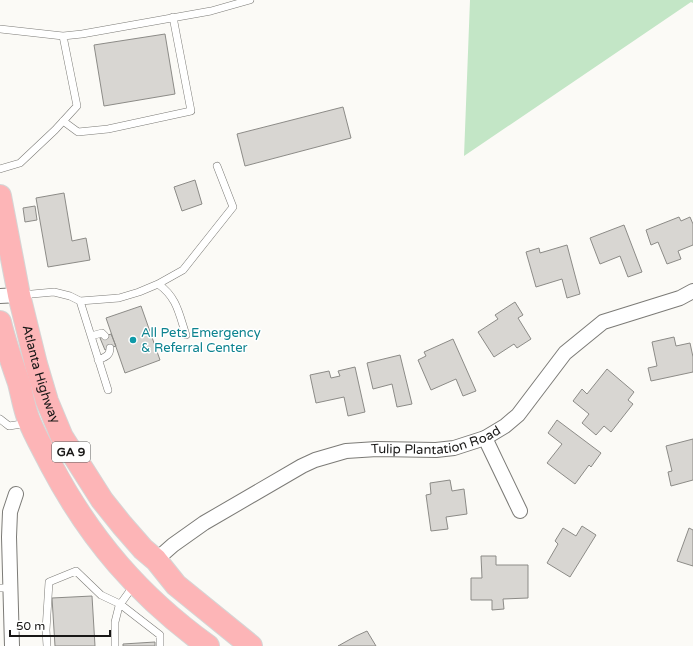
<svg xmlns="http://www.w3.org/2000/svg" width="693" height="646" font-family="'Varela Round',sans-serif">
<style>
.green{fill:#c3e6c6}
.building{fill:#d8d6d2;stroke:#8c8b87}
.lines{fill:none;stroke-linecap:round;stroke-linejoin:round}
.service-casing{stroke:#7c7b77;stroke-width:8}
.minor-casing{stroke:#7c7b77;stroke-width:16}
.primary-casing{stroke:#d5d5d5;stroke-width:24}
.service{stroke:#fff;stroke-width:7}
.minor{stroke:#fff;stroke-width:14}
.primary{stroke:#fdb5b7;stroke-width:22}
.culture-dot{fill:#0f9aa8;stroke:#fff;stroke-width:1.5}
.labels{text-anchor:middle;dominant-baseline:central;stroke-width:3;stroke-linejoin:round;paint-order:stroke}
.shield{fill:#fff;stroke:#5d5d5c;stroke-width:1}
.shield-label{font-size:12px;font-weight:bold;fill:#181716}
.culture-label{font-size:13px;fill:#0d838f;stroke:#fff;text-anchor:start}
.street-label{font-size:13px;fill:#181716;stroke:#fff}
</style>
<rect width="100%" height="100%" fill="#fbfaf6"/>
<path class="green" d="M470,0H693V3L691,2L464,156Z"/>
<path class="building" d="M165,34L175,94L104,106L94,45Z
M343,107L351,138L245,166L237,134Z
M195,180L202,204L182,211L174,187Z
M64,193L72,241L86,238L90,260L48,267L36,198Z
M35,206L37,220L25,222L23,208Z
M679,217L681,221L690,217L693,224V245L678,251L681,259L667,264L658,242L651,245L646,230Z
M624,225L642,272L628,277L620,256L600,264L590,238Z
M567,245L580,294L567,298L562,279L536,287L526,252L539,248L540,253Z
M515,302L523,315L518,318L531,339L517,348L514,344L494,357L478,332L498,319L495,315Z
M141,306L160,360L125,373L106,318Z
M111,334L116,346L105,350L100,338Z
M674,337L676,346L690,343L693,357V372L651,381L648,368L657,366L652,342Z
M453,339L476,391L463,396L456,379L431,390L418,360L426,356L424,352Z
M400,355L412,404L397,407L392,384L373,389L367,363Z
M355,367L365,412L348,416L344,397L316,403L310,375L329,371L331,378L340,376L338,371Z
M607,369L634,392L628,400L633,404L611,432L604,426L596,435L582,423L589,414L573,401L582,389L587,394Z
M557,420L601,453L591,467L589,465L575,484L547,463L562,444L548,433Z
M693,439V480L671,486L668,472L672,471L666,446Z
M450,480L452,491L464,489L467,514L446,517L448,529L431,531L426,495L431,494L430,483Z
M582,526L596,535L570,577L547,563L558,544L555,541L563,528L576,536Z
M689,528L693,530V566L677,561Z
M481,556H496V565H528V598L503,599L504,609L492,610V600H471V578H482Z
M92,596L95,646H55L52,598Z
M367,631L376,646H338L356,636Z
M155,642V646H123V644Z"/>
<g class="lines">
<g class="service-casing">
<path id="service" d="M0,29L63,36L77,106L55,130L20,163L0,169
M63,36L82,34L211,11L250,0
M63,121L78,132L108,129L191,111L173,17
M158,284C177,297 179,314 186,335
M21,295L54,292L70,296L80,301L119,298L139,292L158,284L183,270L233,207L217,166
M80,301L108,390
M91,336L102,333L105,336
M98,360C105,357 110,356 110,348
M0,419L9,426L28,423
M0,588H11
M47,646L46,630L49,582L76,571L101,595L120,604L160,635V646
M115,646V622L119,606L134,585"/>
</g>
<g class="minor-casing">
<g id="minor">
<path d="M0,296L19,295"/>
<path d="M485,438L520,511"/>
<path id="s1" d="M156,560L173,545L204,523L302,466L315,460L346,451L377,449L436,450L454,448L485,438L505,426L518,415L565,353L603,322L680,298L693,291"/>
<path d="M12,646L9,537L10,512L16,494"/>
</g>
</g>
<g class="primary-casing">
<g id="primary">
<path id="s2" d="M0,196L19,295L36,364L47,401L62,437L102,500L122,525L143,549L156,560L176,585L251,646"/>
<path d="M0,322C5,343 12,363 19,383C22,395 24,407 28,418C34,434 43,449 51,465C90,539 139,596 208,646"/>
</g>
</g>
<use href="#service" class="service"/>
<use href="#minor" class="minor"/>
<use href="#primary" class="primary"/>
</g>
<circle class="culture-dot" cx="133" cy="340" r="4"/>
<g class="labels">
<rect class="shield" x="52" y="442" width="38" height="20" rx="3"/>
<g class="shield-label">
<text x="71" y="452">GA 9</text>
</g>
<g class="culture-label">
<text x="141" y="333">All Pets Emergency<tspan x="141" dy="15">&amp; Referral Center</tspan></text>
</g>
<g class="street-label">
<text stroke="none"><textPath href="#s2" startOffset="183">Atlanta Highway</textPath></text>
<text stroke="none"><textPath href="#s1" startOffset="312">Tulip Plantation Road</textPath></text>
</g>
</g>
<path d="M10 630v6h100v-6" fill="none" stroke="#181716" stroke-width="2"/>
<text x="16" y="630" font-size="12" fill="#181716" stroke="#ffffff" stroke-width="3" paint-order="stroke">50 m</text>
</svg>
